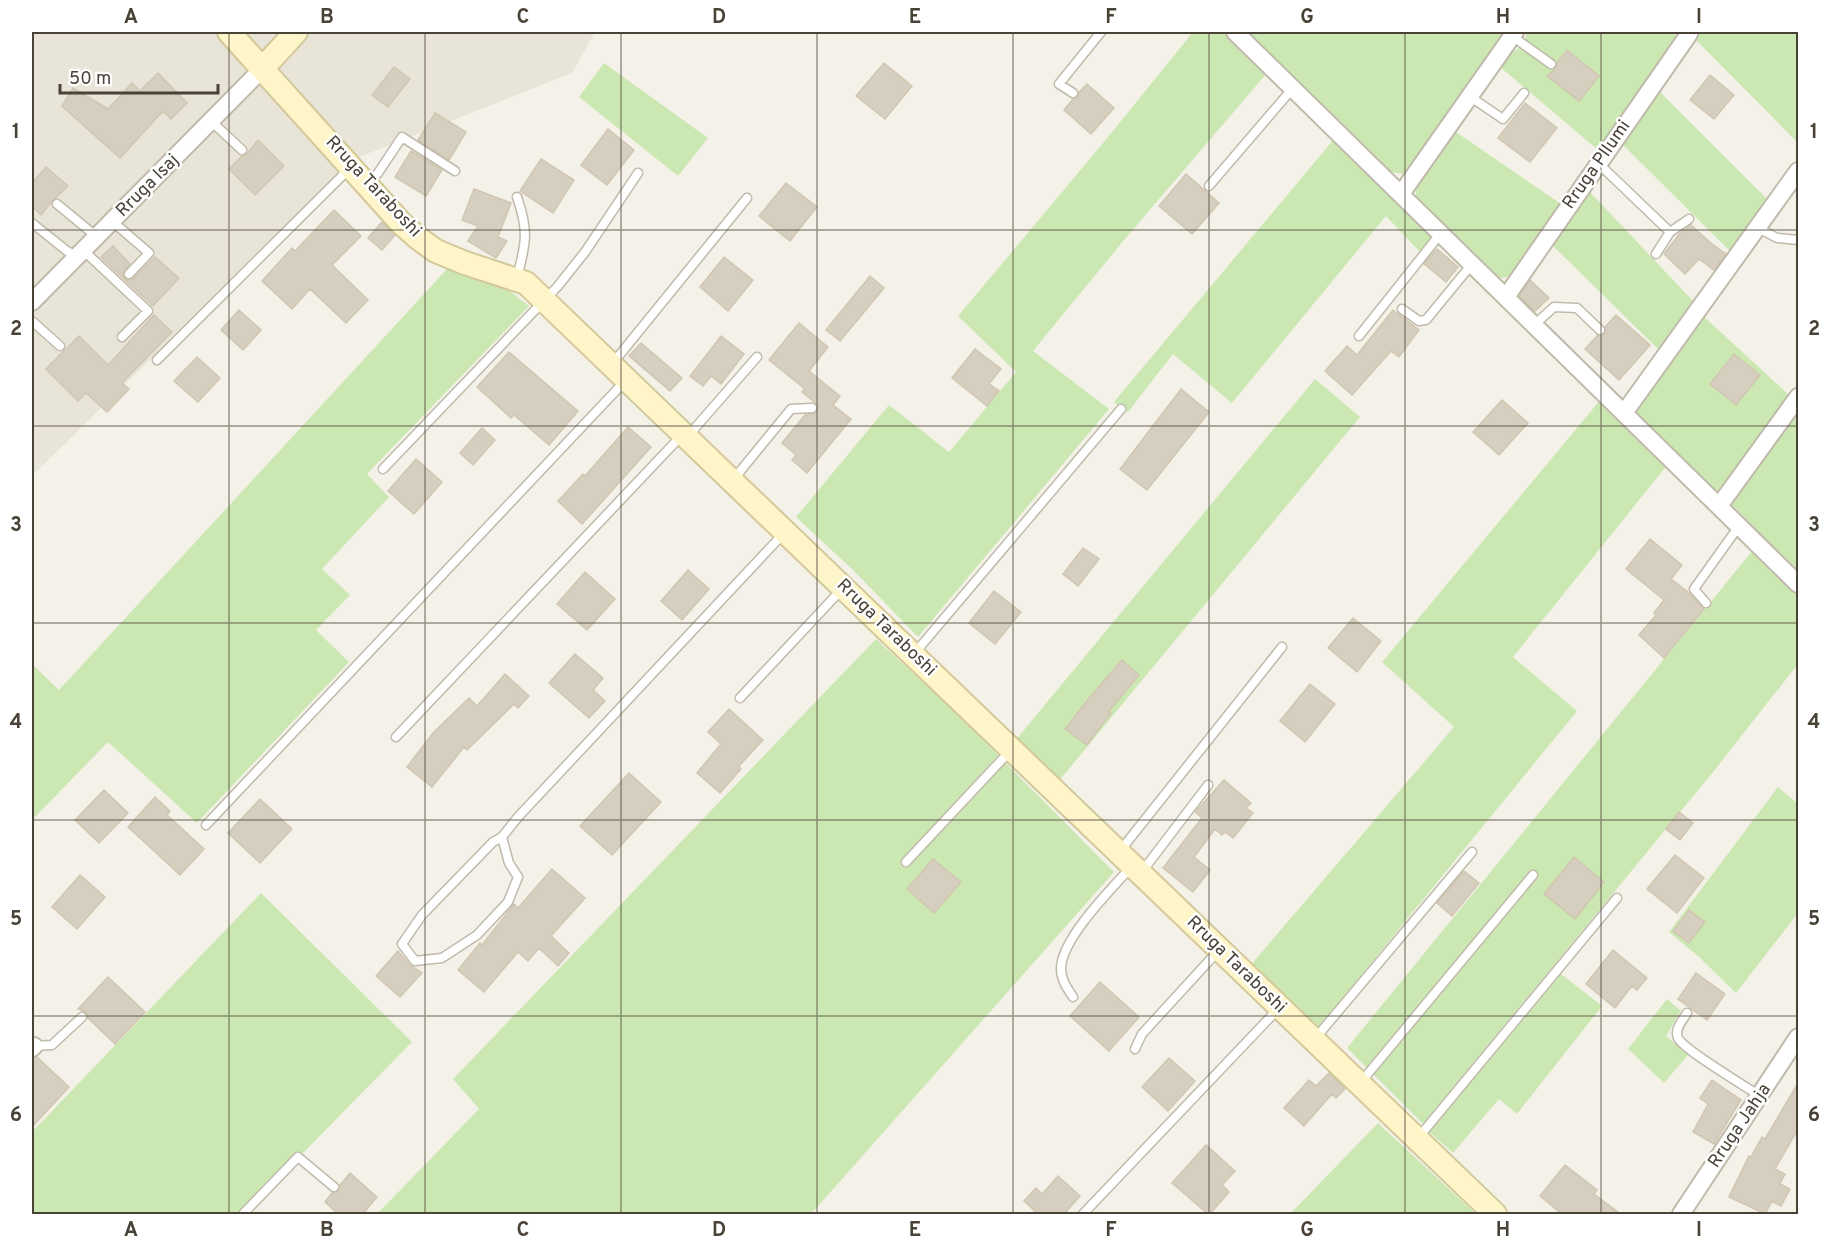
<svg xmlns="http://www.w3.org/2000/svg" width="1830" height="1246" font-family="Overpass,sans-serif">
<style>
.residential{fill:#e8e4d7}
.green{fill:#cce8b2}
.building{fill:#d6cebe;stroke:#d0c6b1;stroke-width:1.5}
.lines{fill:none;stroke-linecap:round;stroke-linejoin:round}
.lane-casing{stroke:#c0baab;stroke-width:11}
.street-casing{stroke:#c0baab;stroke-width:20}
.secondary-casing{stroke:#d3c899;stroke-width:26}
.lane{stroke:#fff;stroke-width:8}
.street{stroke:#fff;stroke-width:16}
.secondary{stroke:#fef5c9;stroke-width:22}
.grid{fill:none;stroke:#484237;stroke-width:1.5;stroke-opacity:0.55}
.labels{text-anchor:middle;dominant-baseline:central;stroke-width:5;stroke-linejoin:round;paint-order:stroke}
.street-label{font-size:18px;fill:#484237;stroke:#fff}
.neatline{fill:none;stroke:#484237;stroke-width:2}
.grid-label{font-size:20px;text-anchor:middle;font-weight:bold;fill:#484237}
</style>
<rect width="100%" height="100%" fill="#f4f1e9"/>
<path class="residential" d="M32,32H595L572,73L354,159L32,476Z"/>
<path class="green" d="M1193,32H1226L1267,73L1124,240L1033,351L1109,409L918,637L852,569L796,517L889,405L949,452L1016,372L958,316L1104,142Z
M1249,32H1507L1405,174L1389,172Z
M1526,32H1672L1678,37L1598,150L1500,67C1503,63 1506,58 1510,55C1519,45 1526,50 1526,32Z
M1698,32H1798V143L1694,38Z
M604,63L708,138L678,176L579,97Z
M1658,90L1767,199L1730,251L1621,143Z
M1456,132L1561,204L1511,277L1500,278L1416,197V189Z
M1334,139L1433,234L1420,252L1386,216L1232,403L1173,354L1128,412L1114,402Z
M1588,190L1694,302L1659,350L1551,244Z
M448,268L504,287L529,306L367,474L389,497L322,569L350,595L316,630L349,662L197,823L108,742L32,820V664L59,690Z
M1701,314L1789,395L1719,491L1713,490L1636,414L1634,407Z
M1315,379L1360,417L1058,782L1014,742Z
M1601,399L1668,464L1513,657L1577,711L1319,1027L1250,966L1454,727L1382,662Z
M1798,407V572L1729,502Z
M1753,550L1798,592V664L1713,772L1423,1124L1347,1048Z
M876,639L951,708L1114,872L811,1214H377L479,1109L453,1079Z
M1778,787L1798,804V913L1736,993L1699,957L1669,932Z
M261,893L412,1042L243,1214H32V1132Z
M1561,974L1602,1006L1517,1114L1499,1099L1453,1153L1429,1132Z
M1667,999L1681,1011L1666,1036L1688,1055L1664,1083L1628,1049Z
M1378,1123L1476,1214H1290Z"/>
<path class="building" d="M1567,50L1599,76L1579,101L1547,76L1556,68L1557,63Z
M884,63L912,86L885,119L856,96Z
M394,67L410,79L388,107L372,95Z
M158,73L187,103L171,119L163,111L120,158L62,106L73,88L108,109L132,83L140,91Z
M1710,75L1734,95L1714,119L1690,100Z
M1087,84L1114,108L1091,134L1064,110L1073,99L1078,97L1079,92Z
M1525,103L1557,128L1530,162L1498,138Z
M435,113L466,132L449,160L418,140Z
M608,129L634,150L607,185L581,165Z
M258,140L284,166L255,195L229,169L242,156L246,155Z
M411,151L442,170L426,196L395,177Z
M541,159L574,180L553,213L520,191Z
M46,167L68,186L53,200L41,215L32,206V183Z
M1186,174L1219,203L1192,234L1159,206Z
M786,183L817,207L790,241L759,216Z
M474,189L511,203L498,237L507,241L496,258L468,241L478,226L462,220Z
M334,210L361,236L332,265L368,300L346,323L310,289L292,309L262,281L292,248L295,251Z
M382,222L395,235L382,250L368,238Z
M1691,225L1712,244L1726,254L1714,270L1699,259L1685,274L1664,254L1680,233Z
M113,246L130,264L123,273L127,280L134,278L155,257L179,278L153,306L101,257Z
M1437,249L1458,267L1446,282L1424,264Z
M724,257L753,280L728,311L700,287Z
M870,276L884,288L840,341L826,330Z
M1530,280L1549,298L1535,311L1519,296Z
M239,310L261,330L243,350L221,330Z
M1393,310L1419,330L1399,357L1391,351L1352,395L1325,371L1347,346L1357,355Z
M154,315L172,332L122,383L129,389L107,412L86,393L78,401L46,369L79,336L108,365Z
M1616,315L1650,345L1619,380L1585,349L1597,336L1605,334V327Z
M799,323L828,347L809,371L840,396L833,405L851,419L807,473L792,460L796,455L782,443L805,415L816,413L818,405L802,392L805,389L769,360Z
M721,336L744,354L721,384L711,376L703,386L690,376Z
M641,343L682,378L670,391L629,356Z
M975,349L1001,369L989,384L999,391L987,406L952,378Z
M509,352L578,411L549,445L514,415L511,418L477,387Z
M1734,354L1760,375L1736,405L1710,384Z
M197,357L220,378L198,402L174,381Z
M1181,389L1209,412L1147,490L1120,469Z
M1502,400L1528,423L1499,455L1473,432Z
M628,427L651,447L582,524L558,501L583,474L585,476Z
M482,428L495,440L473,465L460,453Z
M416,459L442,482L414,514L388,491Z
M1650,539L1682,565L1671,579L1688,592L1704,609L1664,658L1639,635L1656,615L1654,613L1664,600L1626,569Z
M1083,548L1099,559L1078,586L1063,574Z
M688,570L709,589L682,620L661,601Z
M585,572L615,599L587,630L557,604Z
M994,591L1021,612L995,644L969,623Z
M1353,618L1381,641L1357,672L1328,648Z
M575,654L603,678L593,690L605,701L589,718L549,683Z
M1122,660L1139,675L1109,711L1111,713L1087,745L1065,729L1090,697Z
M505,674L529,696L518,708L514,704L467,750L464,747L432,787L407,767L433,733L469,698L477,706Z
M1310,684L1335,704L1305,742L1280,721Z
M729,709L763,740L739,766L741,769L720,793L697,773L721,744L708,732Z
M629,773L661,802L612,855L580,826Z
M1224,780L1251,803L1246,808L1253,813L1233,838L1225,832L1222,835L1215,829L1194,857L1210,870L1193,892L1163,868L1202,818L1195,812Z
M104,790L128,813L99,843L75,820Z
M155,797L170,811L167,815L204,849L180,875L128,827Z
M260,799L292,829L260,863L228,833Z
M1679,812L1693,823L1680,840L1666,829Z
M1675,855L1704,878L1677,913L1647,889Z
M1574,857L1604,882L1575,919L1544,894Z
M933,859L961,882L934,913L907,889Z
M552,869L585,898L551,936L569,953L558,966L539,948L528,961L518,952L484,992L458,970L480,943L482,945L514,904L518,908Z
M1464,871L1479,883L1452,916L1437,903Z
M80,875L105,897L77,929L52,907Z
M1689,910L1705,922L1689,943L1673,931Z
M1613,950L1647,978L1637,990L1632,986L1615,1008L1586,984Z
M398,951L410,965L422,973L400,997L376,976Z
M1696,973L1725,994L1707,1020L1678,999Z
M108,977L145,1012L115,1044L88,1018L86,1012L78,1009Z
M1100,982L1139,1017L1109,1051L1070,1016Z
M37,1057L69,1087L32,1127V1058Z
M1169,1058L1195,1081L1168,1111L1142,1087Z
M1329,1073L1345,1089L1336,1098L1332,1094L1304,1126L1284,1108L1309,1080L1316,1086Z
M1712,1080L1741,1100L1714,1144L1693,1132L1708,1104L1700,1098Z
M1798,1083V1129L1775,1169L1785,1174L1780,1184L1790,1189L1781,1206L1772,1201L1765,1214L1729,1197L1749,1156L1751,1157L1762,1137L1765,1139Z
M1206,1145L1235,1171L1222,1185L1229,1192L1209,1215L1172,1183Z
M1565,1165L1597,1190L1594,1194L1622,1215H1563L1540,1196Z
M350,1173L377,1197L362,1215H339L325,1202L332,1193L338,1191L340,1185Z
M1058,1176L1080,1196L1063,1215H1039L1024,1201L1036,1188L1042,1194Z"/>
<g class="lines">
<g class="lane-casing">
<path id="lane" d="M1512,36L1551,64
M1073,93L1059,84L1101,32
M1469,96L1503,119L1524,93
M212,122L242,150
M1598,163L1670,232
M368,183L378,173L402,137L455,171
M1209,186L1293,88
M57,204L97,237
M112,221L149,253L129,274
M32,223L67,251L77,257
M1758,228L1777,238L1798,240
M83,250L148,311L122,337
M1656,254L1670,232L1689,219
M517,278C526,243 529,231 517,197
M1402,309L1419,321L1426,320L1472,264
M32,321L60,346
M1534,325L1554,307L1577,308L1600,330
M1359,336L1441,233
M157,360L350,168
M613,363L747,198
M688,436L757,357
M383,469L558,286L585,252L638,173
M733,480L791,409L812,408
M1706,603L1694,589L1739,526
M914,654L1121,409
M740,698L842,589
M396,737L683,434
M206,825L626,380
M502,837L493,842L422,915L402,944L415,961L442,958L477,935L508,902L518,877L509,863L502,837L518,817L784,533
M1120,851L1282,647
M906,862L1010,751
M1141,873L1208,785
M1073,997C1067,988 1061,980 1061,968C1062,938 1112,888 1132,866
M1687,1013C1683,1020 1674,1029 1678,1038C1684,1050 1745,1086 1760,1096
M1314,1040L1472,852
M34,1046L52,1045L82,1017
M1135,1049L1142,1034L1218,951
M1361,1082L1533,875
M1418,1138L1617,898
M243,1214L298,1157L334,1187
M1083,1214L1279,1008"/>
</g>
<g class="street-casing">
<path id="street" d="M1235,32L1798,584
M1401,194L1515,32
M1506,297L1689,34
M32,302L263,68
M1624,413L1798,171
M1719,506L1798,397
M32,1048L34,1046
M1681,1214L1798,1037"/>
</g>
<g class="secondary-casing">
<path id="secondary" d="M229,32L401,223L418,238L436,251L465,263L526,283L1495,1214
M263,68L296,32"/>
</g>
<use href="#lane" class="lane"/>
<use href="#street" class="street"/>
<use href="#secondary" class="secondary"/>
</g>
<path class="grid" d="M229,32V1214M425,32V1214M621,32V1214M817,32V1214M1013,32V1214M1209,32V1214M1405,32V1214M1601,32V1214M32,230H1798M32,426H1798M32,623H1798M32,820H1798M32,1016H1798"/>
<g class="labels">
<g class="street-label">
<text transform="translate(1597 165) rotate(-55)">Rruga Pllumi</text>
<text transform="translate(148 186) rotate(-45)">Rruga Isaj</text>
<text transform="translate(373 187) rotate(47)">Rruga Taraboshi</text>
<text transform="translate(886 628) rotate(44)">Rruga Taraboshi</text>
<text transform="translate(1236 965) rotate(44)">Rruga Taraboshi</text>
<text transform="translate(1740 1126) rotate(-56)">Rruga Jahja</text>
</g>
</g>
<rect width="1830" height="1246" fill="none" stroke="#ffffff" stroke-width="66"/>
<path d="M60 84v9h158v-9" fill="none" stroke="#484237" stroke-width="3"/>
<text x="69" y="84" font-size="18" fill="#484237" stroke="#ffffff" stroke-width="4.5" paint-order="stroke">50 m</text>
<rect x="33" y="33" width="1764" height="1180" class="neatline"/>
<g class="grid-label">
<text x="131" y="23">A</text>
<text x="327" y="23">B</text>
<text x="523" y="23">C</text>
<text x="719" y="23">D</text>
<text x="915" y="23">E</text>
<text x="1111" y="23">F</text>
<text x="1307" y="23">G</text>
<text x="1503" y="23">H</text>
<text x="1699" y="23">I</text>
<text x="16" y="138">1</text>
<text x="1814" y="138">1</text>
<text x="16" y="335">2</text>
<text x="1814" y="335">2</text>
<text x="16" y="531">3</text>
<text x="1814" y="531">3</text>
<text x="16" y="728">4</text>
<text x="1814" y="728">4</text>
<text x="16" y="925">5</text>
<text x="1814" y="925">5</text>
<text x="16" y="1121">6</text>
<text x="1814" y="1121">6</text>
<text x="131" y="1236">A</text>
<text x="327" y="1236">B</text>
<text x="523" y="1236">C</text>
<text x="719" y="1236">D</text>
<text x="915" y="1236">E</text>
<text x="1111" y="1236">F</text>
<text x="1307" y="1236">G</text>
<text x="1503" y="1236">H</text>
<text x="1699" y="1236">I</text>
</g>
</svg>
